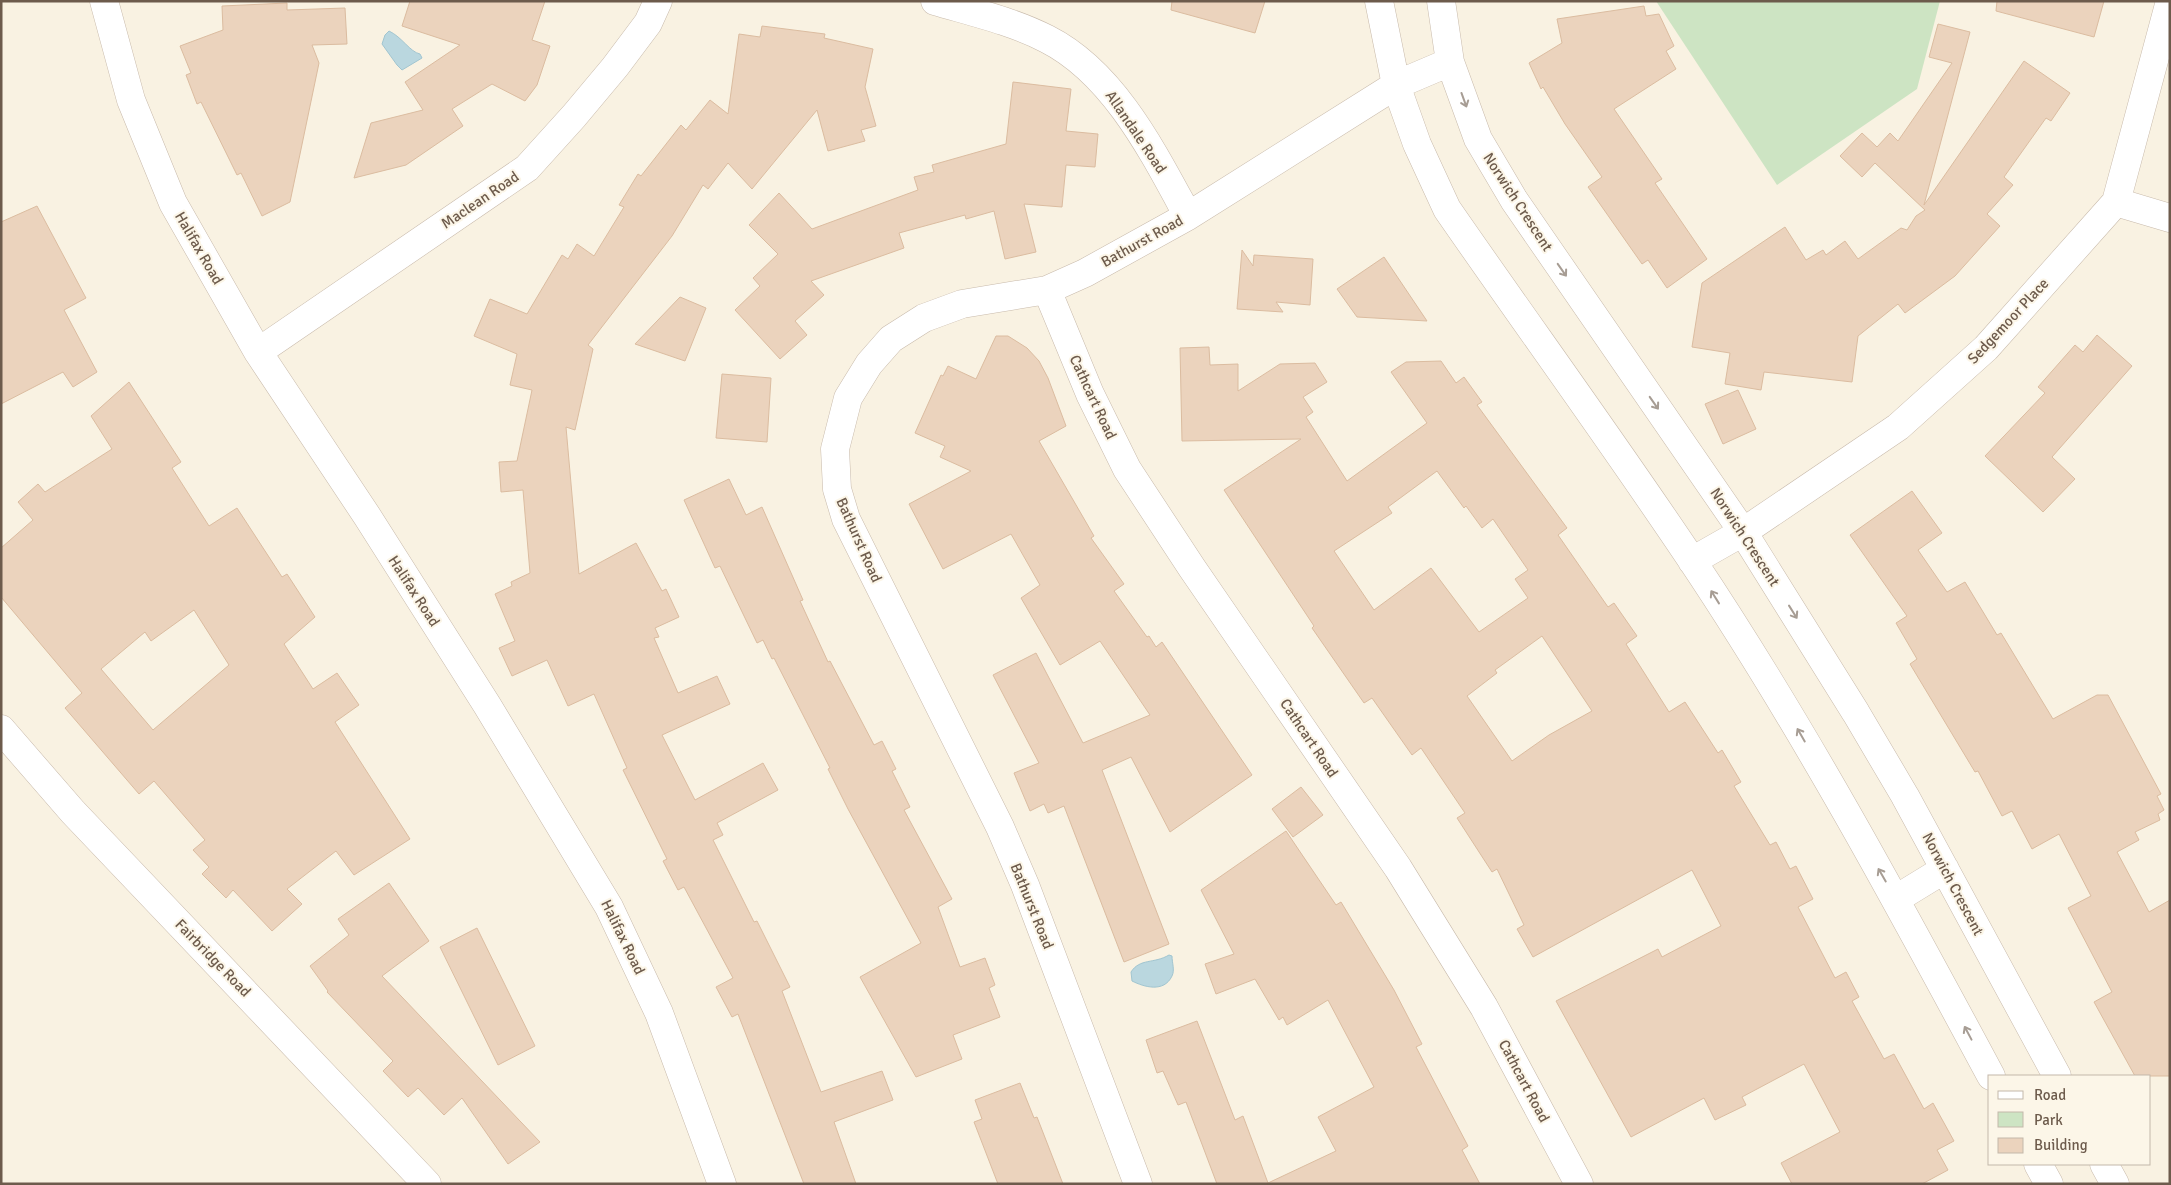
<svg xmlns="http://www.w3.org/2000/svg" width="2171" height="1185" font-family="Signika,sans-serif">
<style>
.green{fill:#cde4c3}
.water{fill:#bad7df;stroke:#a1c5d0}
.building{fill:#ebd3bd;stroke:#dbbca0;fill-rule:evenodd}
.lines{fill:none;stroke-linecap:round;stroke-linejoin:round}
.minor-casing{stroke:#c8baab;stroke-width:29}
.minor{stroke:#fff;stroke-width:28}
.oneway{stroke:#a79d94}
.labels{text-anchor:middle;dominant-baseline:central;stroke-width:4;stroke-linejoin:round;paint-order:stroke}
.street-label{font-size:15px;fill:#6d5b4c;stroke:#fcf6e8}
</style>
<rect width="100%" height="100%" fill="#f9f2e2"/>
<path class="green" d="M1656,1H1940L1917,89L1777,185Z"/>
<path class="water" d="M389,31C402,37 410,52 420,54L422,58L402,70L397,65L382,44L385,35Z
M1169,955L1172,956C1172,963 1175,970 1172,976C1164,993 1144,987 1132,981L1131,972C1140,958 1154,964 1169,955Z"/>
<path class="building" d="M410,1H545L532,40L550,46L537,85L525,101L492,84L452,109L463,126L406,165L354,178L371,123L423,110L405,82L460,45L402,26Z
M1172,1H1265L1255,33L1171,10Z
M1997,1H2104L2094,37L1996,11Z
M287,3V10L345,8L347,44L312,45L319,63L290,202L262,216L241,173L237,175L201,102L197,104L186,75L191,73L180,46L223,30L222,6Z
M1644,6L1646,16L1659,14L1674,46L1666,51L1676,69L1614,109L1662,179L1655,183L1707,259L1667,288L1648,260L1642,264L1588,187L1602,177L1565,124L1543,87L1541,89L1529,63L1562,43L1557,19Z
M1938,24L1970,32L1924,205L2024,61L2070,93L2051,121L2046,118L2004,177L2013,185L1987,214L2000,226L1955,276L1905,313L1898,304L1858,336L1852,382L1764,372L1761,390L1725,384L1730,353L1692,347L1702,283L1785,227L1806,260L1823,250L1826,255L1845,241L1858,259L1901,228L1907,230L1916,216L1925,210L1875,163L1862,177L1840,156L1862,133L1877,147L1890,133L1898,141L1952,63L1929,57Z
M762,26L825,34L824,38L873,49L865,87L876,126L861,130L865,141L828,151L817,110L752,189L728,163L708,189L703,185L672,236L588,345L593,349L575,430L566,427L579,574L636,543L662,591L666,589L679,617L655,628L659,637L654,638L678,693L717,676L730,704L662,735L695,800L763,763L778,790L717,823L723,835L713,840L754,922L757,921L790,987L782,991L821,1092L882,1071L893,1100L834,1122L856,1184H804L738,1014L732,1017L716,987L733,978L684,887L678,890L663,861L667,859L623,770L627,768L594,694L568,706L547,660L512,676L499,648L515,641L495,594L512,586L511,582L530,573L523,490L501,492L499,462L517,461L532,390L510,385L517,354L474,336L490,299L527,314L562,255L568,259L577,244L594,256L624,207L619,205L638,174L641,176L681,125L686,130L710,100L728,114L739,34L760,37Z
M1013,82L1071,89L1066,131L1098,134L1095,167L1066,165L1062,207L1024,204L1036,252L1005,259L994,211L966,219L965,215L899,233L904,248L811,281L824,295L795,321L807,335L780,359L735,310L760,286L753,278L778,254L749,225L779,193L812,229L918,190L914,177L934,172L932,165L1006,144Z
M37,206L86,298L64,310L97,372L73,387L63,372L1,404V222Z
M1242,250L1253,266L1254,255L1313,259L1310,305L1276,302L1283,312L1237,309Z
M1384,257L1427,321L1357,317L1337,289Z
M680,297L706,308L685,361L635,344Z
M2097,335L2132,366L2052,457L2075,479L2043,512L1985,456L2045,393L2038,387L2075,345L2083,352Z
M996,336H1008L1027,348L1039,361L1048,378L1066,426L1039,441L1094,536L1091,538L1124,584L1114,591L1147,637L1149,636L1156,647L1162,642L1252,775L1170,832L1131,757L1102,770L1169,944L1124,962L1064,806L1048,813L1044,804L1030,811L1014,773L1039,763L993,675L1036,653L1083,743L1150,715L1100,641L1060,665L1021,598L1040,585L1011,534L943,569L909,504L971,471L940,457L945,446L915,433L941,375L943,376L948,366L976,379Z
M1209,347L1210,365L1238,364V391L1280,364L1315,363L1327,382L1303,397L1313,412L1306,417L1347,481L1427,423L1391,372L1406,362L1441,361L1456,383L1464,377L1482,402L1477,405L1567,528L1558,535L1608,607L1614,603L1637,636L1626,644L1669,712L1685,702L1718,753L1722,750L1741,782L1734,786L1770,845L1776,842L1790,869L1796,866L1813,899L1798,907L1835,978L1846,972L1859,997L1852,1001L1884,1059L1894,1054L1924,1109L1933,1103L1954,1141L1937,1150L1948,1170L1922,1184H1792L1781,1163L1840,1132L1804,1064L1742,1097L1746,1105L1715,1120L1704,1098L1631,1137L1556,1001L1658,949L1662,957L1721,926L1692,870L1533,957L1517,929L1524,925L1497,869L1492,872L1457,818L1465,813L1421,748L1412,755L1372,698L1364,703L1312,628L1314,626L1224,490L1301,439L1182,441L1180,348ZM1437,471L1464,508L1466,506L1482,528L1493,519L1528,570L1515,579L1528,598L1479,632L1431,568L1374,610L1334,551L1392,513L1388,507ZM1542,636L1592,711L1549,735L1512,761L1467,696L1497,673L1495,670Z
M722,374L771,378L767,442L716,438Z
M129,382L181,462L172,468L209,526L237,508L282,577L287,574L315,617L284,644L313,689L337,673L359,705L335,722L410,839L354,875L336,851L287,889L302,904L272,931L233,890L226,898L202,874L209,867L193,850L205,840L154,781L139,794L65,708L82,693L1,597V548L33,520L18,502L38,484L45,492L112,449L91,416ZM194,610L229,665L153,730L101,669L145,632L151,641Z
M1738,390L1756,429L1723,444L1705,404Z
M729,479L746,515L762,507L803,600L800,601L828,662L830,661L874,745L882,741L896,769L892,771L910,807L904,810L952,899L938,907L960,967L985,958L995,985L989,988L1000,1017L953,1035L962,1059L916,1077L860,977L921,943L848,809L828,769L830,768L774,658L772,659L763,640L757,643L720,566L715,568L684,500Z
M1912,491L1942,533L1918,550L1947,592L1965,582L1997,635L2001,633L2053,719L2097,695H2108L2161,794L2157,796L2164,810L2158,814L2160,820L2135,832L2139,840L2117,852L2149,912L2170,900V1076H2135L2094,1002L2112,992L2068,908L2091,896L2059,834L2032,849L2012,811L2002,816L1978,771L1975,772L1910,664L1917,659L1896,623L1907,616L1850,535Z
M1301,787L1323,815L1293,837L1272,809Z
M1286,831L1336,905L1341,902L1394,990L1422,1044L1416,1047L1468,1146L1462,1150L1480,1184H1217L1186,1102L1178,1105L1163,1071L1157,1073L1146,1040L1197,1021L1235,1120L1243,1116L1268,1183L1336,1151L1318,1117L1374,1087L1328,1000L1287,1025L1283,1017L1279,1020L1255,979L1216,994L1205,964L1234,954L1201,890Z
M389,883L429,941L382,976L540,1142L508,1164L462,1098L444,1115L418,1088L408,1097L383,1071L393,1061L327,992L328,991L310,966L349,935L338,919Z
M477,928L535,1046L498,1065L440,947Z
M1020,1083L1034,1118L1037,1117L1063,1184H998L974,1122L982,1119L975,1100Z"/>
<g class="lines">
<g class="minor-casing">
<path id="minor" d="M104,1L131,100L173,203L258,352L367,516L487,705L609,907L659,1013L722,1184
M935,1C972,12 1012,21 1047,39C1114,73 1153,152 1188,216
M1379,1L1396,85L1417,144L1447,209C1528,326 1612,441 1691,559C1802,725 1897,901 1991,1076
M1441,1L1450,62L1478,139L1514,200L1743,532L1856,713L1905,796L2057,1076
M2116,202L2170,218
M1047,290L1090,394L1127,469L1192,568L1398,868L1484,1007L1579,1184
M258,352L527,168L574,116L615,67L648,23L658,1
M1692,561L1743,532L1898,427L1986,348L2116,202L2170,1
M1,729L73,812L427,1184
M1896,899L1945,869
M2038,1164L2049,1184
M2104,1164L2115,1184
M1138,1184L1025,885L1000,827L846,519L837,489L835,449L848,398L869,364L891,339L924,318L962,304L1047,290L1085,273L1188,216L1396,85L1450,62"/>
</g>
<use href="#minor" class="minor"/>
</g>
<defs><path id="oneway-shaft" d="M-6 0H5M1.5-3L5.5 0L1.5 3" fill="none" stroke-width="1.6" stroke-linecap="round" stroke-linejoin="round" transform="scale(1.25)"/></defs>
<g class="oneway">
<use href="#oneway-shaft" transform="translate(1464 100) rotate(70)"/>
<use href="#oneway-shaft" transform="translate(1562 270) rotate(55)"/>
<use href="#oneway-shaft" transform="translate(1654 403) rotate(55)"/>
<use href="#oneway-shaft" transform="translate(1715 597) rotate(-122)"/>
<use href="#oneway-shaft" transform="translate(1793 612) rotate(58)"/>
<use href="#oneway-shaft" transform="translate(1801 735) rotate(-120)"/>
<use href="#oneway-shaft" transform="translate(1882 875) rotate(-120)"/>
<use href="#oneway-shaft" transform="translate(1968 1033) rotate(-118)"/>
</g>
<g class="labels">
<g class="street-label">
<text transform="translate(1136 132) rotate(56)">Allandale Road</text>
<text transform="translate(480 200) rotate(-34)">Maclean Road</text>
<text transform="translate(1518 202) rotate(57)">Norwich Crescent</text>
<text transform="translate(1142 241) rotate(-29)">Bathurst Road</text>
<text transform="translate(199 248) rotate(60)">Halifax Road</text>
<text transform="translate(2008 321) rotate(-47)">Sedgemoor Place</text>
<text transform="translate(1093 397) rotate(65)">Cathcart Road</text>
<text transform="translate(1745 537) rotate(57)">Norwich Crescent</text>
<text transform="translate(859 540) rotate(66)">Bathurst Road</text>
<text transform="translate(414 591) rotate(57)">Halifax Road</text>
<text transform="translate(1309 738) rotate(56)">Cathcart Road</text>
<text transform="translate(1953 884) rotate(62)">Norwich Crescent</text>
<text transform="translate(1032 906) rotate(68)">Bathurst Road</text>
<text transform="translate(623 937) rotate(64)">Halifax Road</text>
<text transform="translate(213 958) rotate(46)">Fairbridge Road</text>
<text transform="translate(1524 1081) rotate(62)">Cathcart Road</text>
</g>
</g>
<rect width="2171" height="1185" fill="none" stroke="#6d5b4c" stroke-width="5"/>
<rect x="1988" y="1075" width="162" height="90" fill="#fcf6e8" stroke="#c3b8aa"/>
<rect x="1998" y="1091" width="25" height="8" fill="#ffffff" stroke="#c3b8aa"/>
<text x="2034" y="1100" font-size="15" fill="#6d5b4c">Road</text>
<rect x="1998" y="1112" width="25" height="15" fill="#cde4c3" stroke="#c3b8aa"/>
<text x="2034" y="1125" font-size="15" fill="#6d5b4c">Park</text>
<rect x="1998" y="1138" width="25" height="15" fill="#ebd3bd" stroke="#c3b8aa"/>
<text x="2034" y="1150" font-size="15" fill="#6d5b4c">Building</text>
</svg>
